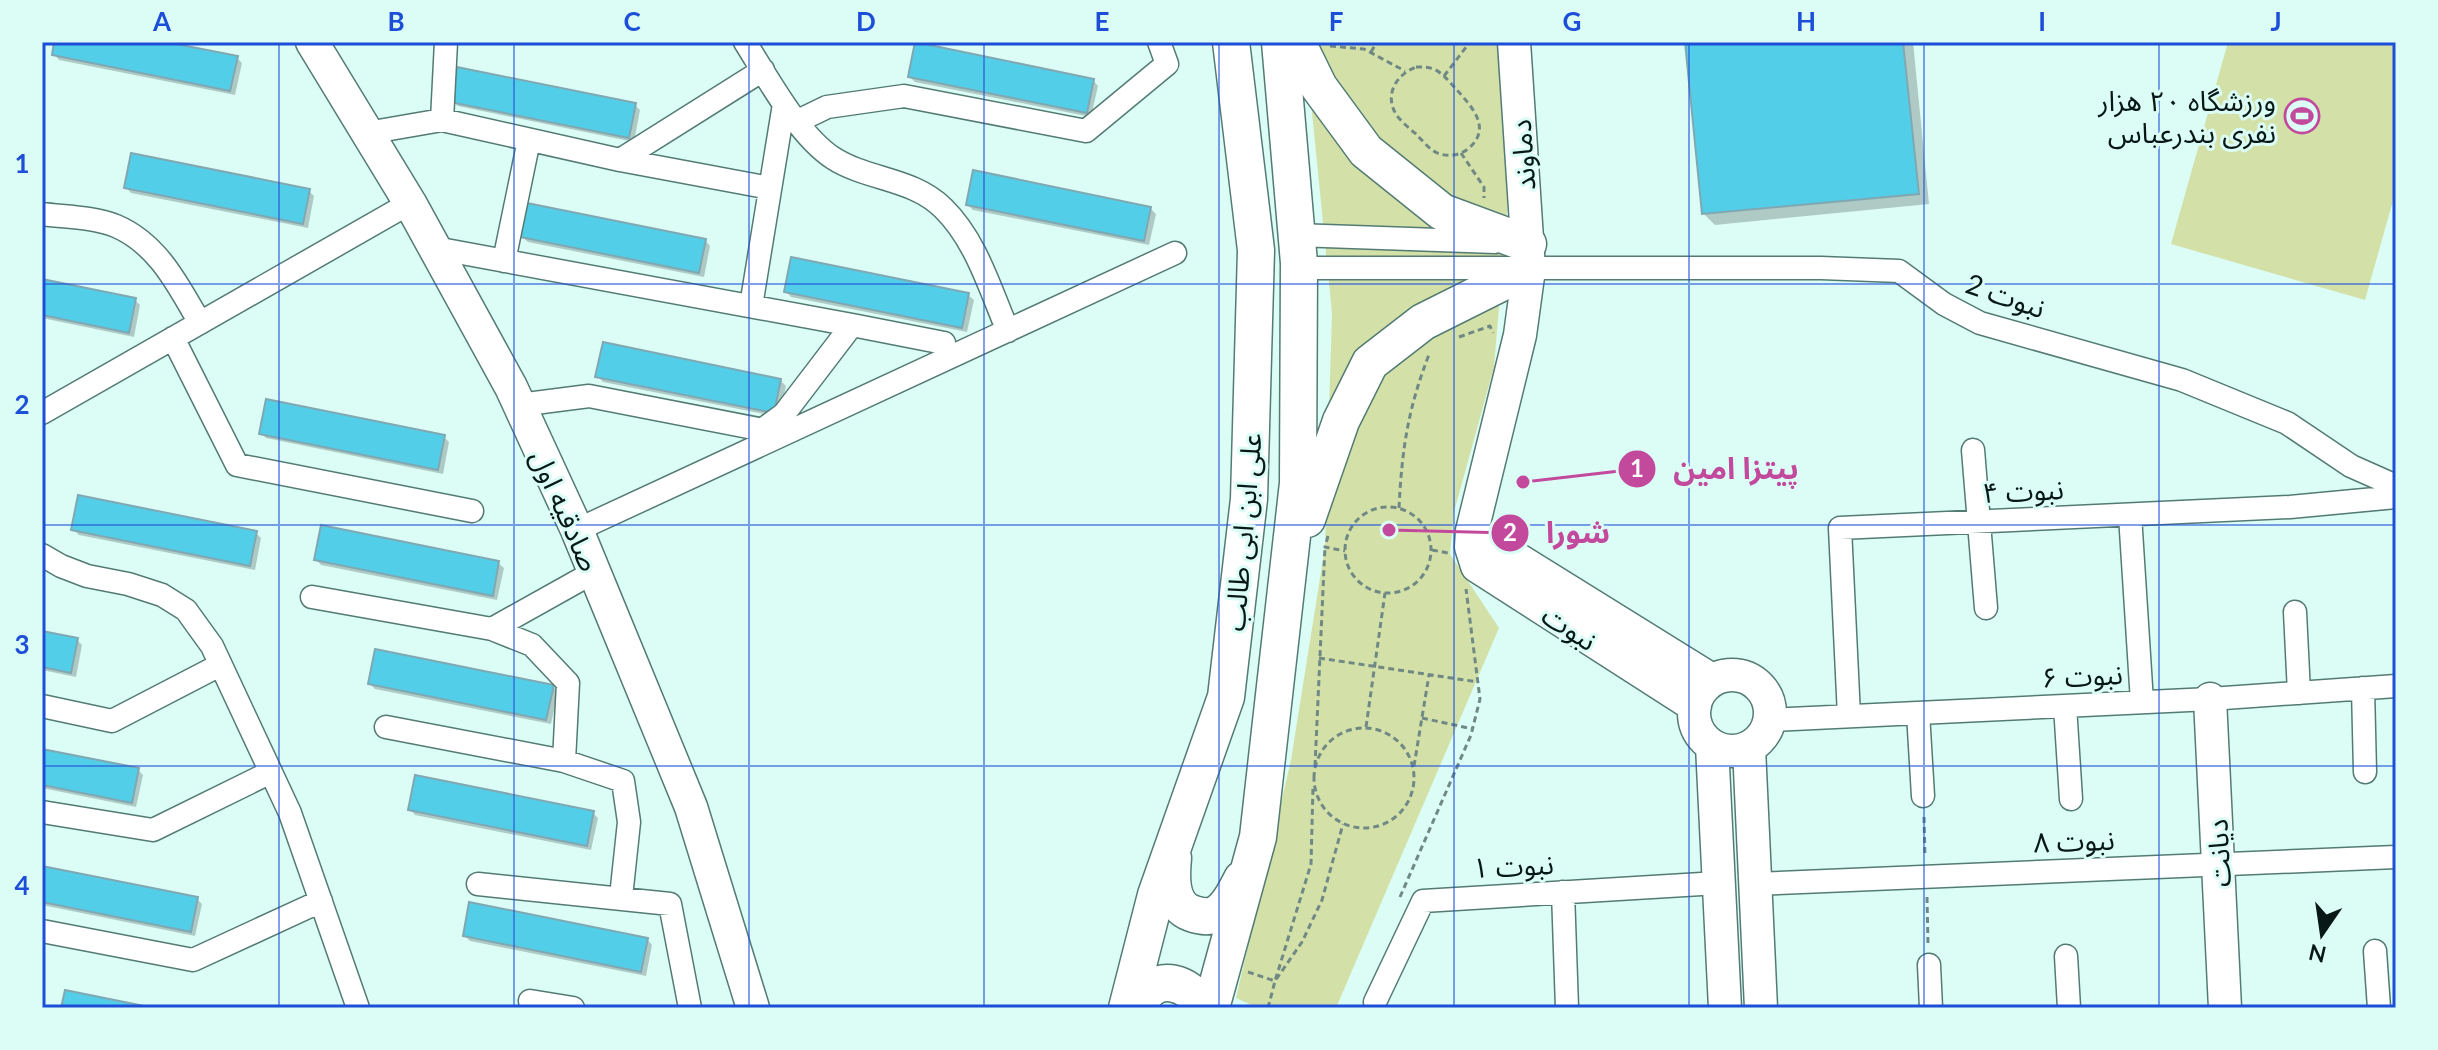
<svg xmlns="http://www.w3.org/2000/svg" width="2438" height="1050" font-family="Lato,'Noto Sans Arabic',sans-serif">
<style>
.green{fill:#d3e0a8}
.shadow{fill:#0003}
.building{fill:#53cee8;stroke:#80a8b2;stroke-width:2}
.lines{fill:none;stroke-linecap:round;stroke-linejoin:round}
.street-casing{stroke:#537b74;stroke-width:25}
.secondary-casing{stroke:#537b74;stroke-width:35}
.primary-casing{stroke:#537b74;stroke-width:39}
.path{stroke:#718985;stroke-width:3;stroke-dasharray:6 4;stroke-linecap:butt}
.street{stroke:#fff;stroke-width:22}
.secondary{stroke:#fff;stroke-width:32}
.primary{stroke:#fff;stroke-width:36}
.grid{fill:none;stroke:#1d4ed8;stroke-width:2;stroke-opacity:0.55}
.labels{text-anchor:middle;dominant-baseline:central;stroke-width:6;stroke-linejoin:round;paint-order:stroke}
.poi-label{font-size:28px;fill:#081816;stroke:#dbfdf6;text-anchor:end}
.street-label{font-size:28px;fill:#081816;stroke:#dbfdf6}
.leader{fill:none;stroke:#c2499c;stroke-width:3}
.callout-dot{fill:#c2499c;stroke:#dbfdf6;stroke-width:3}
.mark-label{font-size:24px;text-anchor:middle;font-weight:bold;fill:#fff}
.callout-label{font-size:30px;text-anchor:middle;font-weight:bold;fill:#c2499c;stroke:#dbfdf6;stroke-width:6;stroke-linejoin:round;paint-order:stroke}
.neatline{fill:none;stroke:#1d4ed8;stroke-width:3}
.grid-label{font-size:26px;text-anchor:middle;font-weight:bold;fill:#1d4ed8}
</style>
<rect width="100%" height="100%" fill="#dbfdf6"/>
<path class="green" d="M1305,42H1498L1510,175L1494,367L1454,512L1450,554L1499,628L1336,1008H1258L1236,998L1291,760L1325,547L1332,313Z
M2228,42H2396V190L2365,300L2171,244Z"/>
<path class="shadow" d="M56,42H156L237,58L242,63L235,95L59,60L54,54Z
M1687,42H1913L1929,204L1715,225L1704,214Z
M910,77L1093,80L1098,86L1091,117L915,82Z
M452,101L635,105L640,110L634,142L458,106Z
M126,187L309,191L314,196L308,228L131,193Z
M968,205L1150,208L1156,214L1149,245L973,210Z
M522,237L705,240L710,246L704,277L528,242Z
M42,281L135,300L140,305L134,337L42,318Z
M786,291L968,295L974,300L967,332L791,297Z
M598,377L780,380L786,386L779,417L603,382Z
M261,433L444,437L449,442L443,474L266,438Z
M74,530L256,533L261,538L255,570L79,535Z
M316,559L498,563L504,568L497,600L321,565Z
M42,633L77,640L82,645L76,677L42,670Z
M370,684L553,687L558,692L551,724L375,689Z
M42,751L138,770L143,775L136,807L42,788Z
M410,809L593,813L598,818L591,850L415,815Z
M42,868L197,899L202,904L195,936L42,905Z
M465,936L647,939L652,945L646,976L470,941Z"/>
<path class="building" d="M54,42H166L238,56L230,91L52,55Z
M915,42L1094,79L1087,113L908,77Z
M1685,42H1903L1919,194L1702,214Z
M457,67L636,103L629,138L450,102Z
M131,153L310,189L303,224L124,188Z
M973,170L1151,207L1144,241L966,205Z
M527,203L706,239L699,273L520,237Z
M791,257L969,293L962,328L784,292Z
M42,279L136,298L129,333L42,315Z
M603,342L781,379L774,413L595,377Z
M266,399L445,435L438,470L259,434Z
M78,495L257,531L250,566L71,530Z
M321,525L499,561L493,596L314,560Z
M42,631L78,638L71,673L42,667Z
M375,649L554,685L546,720L368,684Z
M42,749L139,768L132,803L42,785Z
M415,775L594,811L587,846L408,810Z
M42,866L198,897L191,932L42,902Z
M469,902L648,938L641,972L463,936Z
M65,990L154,1008H61Z"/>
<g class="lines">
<g class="street-casing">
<path id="street" d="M745,42C767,77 798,135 833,158C867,180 913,178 943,208C976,240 990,289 1008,331
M442,120L446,42
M798,121L827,107L904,96L1086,131L1167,64L1159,42
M367,133L442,120L620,160L770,188
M620,160L763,70
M42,214C65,217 94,217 116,226C158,244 178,285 200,323
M1296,235L1495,242
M435,248L852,325
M504,261L529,140
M1299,268H1821L1899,271L1944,304L1980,323L2182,380L2287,423L2351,466L2396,486
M751,306L784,104
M173,338L237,465L472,511
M519,405L589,396L784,434
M42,413L410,203
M762,430L784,414L852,325L944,343
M1973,450L1986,608
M2130,515L2142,702
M577,530L1175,253
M42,555L61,566L87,576L128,584L162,595L186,610L212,646L290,813L358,1008
M312,597L492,629L594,572
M2295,612L2299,693
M492,629L532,645L568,683L564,761
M2363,688L2365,772
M42,706L112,721L220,665
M2065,706L2071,799
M1918,713L1923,796
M1849,716L1840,528L2290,507L2396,497
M1770,720L2210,699L2396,686
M386,727L564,761L623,781L629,822L621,897
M42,812L153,830L271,772
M478,884L670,904L690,1008
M1754,884L2396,857
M1563,892L1567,1008
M42,931L193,960L321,901
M2375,951L2379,1008
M2066,956L2069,1008
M1929,965L1931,1008
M530,1001L573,1008
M1375,1002L1423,901L1718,883"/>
</g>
<g class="secondary-casing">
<path id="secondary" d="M312,42L410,203L511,387L577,530L691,807L753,1008
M1514,42L1529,269L1520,335L1472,531L1471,547L1477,566L1695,706
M1472,531L1712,680
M1694 713a38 38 0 1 1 76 0a38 38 0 1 1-76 0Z
M2210,699L2225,1008
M1712,746L1725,1008
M1749,748L1761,1008"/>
</g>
<g class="primary-casing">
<path id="primary" d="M1297,42L1319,87L1366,151L1442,212L1528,244
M1307,519L1341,421L1370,363L1423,322L1529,269
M1173,858C1171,878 1170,905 1191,913C1199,916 1208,918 1216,914C1228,908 1236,891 1242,879
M1127,1008L1156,895L1226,697L1249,499L1256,250L1231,42
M1135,1008C1140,1001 1145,992 1153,987C1170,976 1196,989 1201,1008
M1211,1008L1258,837L1298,483L1299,263L1280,42"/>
</g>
<path class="path" d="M1330,46L1364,49L1405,71
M1371,52L1377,42
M1416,67C1422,67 1428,67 1434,69C1444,74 1450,83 1457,90C1472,107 1492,128 1469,148C1461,155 1450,157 1440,154C1430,151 1423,141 1416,134C1410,129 1403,123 1398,117C1383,97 1395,75 1416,67Z
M1444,76L1470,42
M1461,153L1484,187V198
M1459,337L1490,326L1493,333
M1345 550a43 43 0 1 1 86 0a43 43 0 1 1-86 0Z
M1399,508C1402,448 1408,408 1430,352
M1328,536L1325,547L1345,551
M1432,550L1448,553
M1319,658L1478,682
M1422,718L1473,729
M1366,727L1385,593
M1314 778a50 50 0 1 1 100 0a50 50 0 1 1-100 0Z
M1315,766L1325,546
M1414,766L1429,675
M1924,817L1925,857
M1400,897L1471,735L1480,699L1466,589
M1927,897L1928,945
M1248,972L1275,981L1311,864L1313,787
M1268,1008L1275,981L1302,942L1322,900L1343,824"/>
<use href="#street" class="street"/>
<use href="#secondary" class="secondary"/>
<use href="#primary" class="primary"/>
</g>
<path class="grid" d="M279,42V1008M514,42V1008M749,42V1008M984,42V1008M1219,42V1008M1454,42V1008M1689,42V1008M1924,42V1008M2159,42V1008M42,284H2396M42,525H2396M42,766H2396"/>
<defs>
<g id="stadium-ring" transform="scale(1.8)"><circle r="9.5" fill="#dbfdf6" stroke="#c2499c" stroke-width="1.5"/><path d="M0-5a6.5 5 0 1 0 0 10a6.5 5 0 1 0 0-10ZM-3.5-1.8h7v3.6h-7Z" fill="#c2499c"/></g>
</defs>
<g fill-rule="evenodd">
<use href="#stadium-ring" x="2302" y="116"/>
</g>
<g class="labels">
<g class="poi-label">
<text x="2276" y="100">ورزشگاه ۲۰ هزار<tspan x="2276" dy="32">نفری بندرعباس</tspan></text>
</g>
<g class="street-label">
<text transform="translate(1522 155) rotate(-94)">دماوند</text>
<text transform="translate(2006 295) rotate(19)">نبوت 2</text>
<text transform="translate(2023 490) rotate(-3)">نبوت ۴</text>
<text transform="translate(566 510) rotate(66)">صادقیه اول</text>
<text transform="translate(1242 532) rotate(-85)">علی ابن ابی طالب</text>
<text transform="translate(1570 627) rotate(33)">نبوت</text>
<text transform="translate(2082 675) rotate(-3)">نبوت ۶</text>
<text transform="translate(2074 840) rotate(-2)">نبوت ۸</text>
<text transform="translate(2218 853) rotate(-93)">دیانت</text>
<text transform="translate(1513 865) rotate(-3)">نبوت ۱</text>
</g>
</g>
<path class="leader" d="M1523 482L1637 469M1389 530L1510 533"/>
<g class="callout-dot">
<circle cx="1523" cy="482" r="8"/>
<circle cx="1389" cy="530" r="8"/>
<circle cx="1637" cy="469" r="20"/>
<circle cx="1510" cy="533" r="20"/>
</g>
<g class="mark-label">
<text x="1637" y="477">1</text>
<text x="1510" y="541">2</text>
</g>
<g class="callout-label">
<text x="1736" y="479">پیتزا امین</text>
<text x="1578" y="543">شورا</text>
</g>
<rect width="2438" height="1050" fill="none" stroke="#dbfdf6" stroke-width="88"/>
<g transform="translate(2322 934) rotate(193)" stroke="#dbfdf6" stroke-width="6" paint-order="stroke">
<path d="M0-6L14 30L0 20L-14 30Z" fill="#081816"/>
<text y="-12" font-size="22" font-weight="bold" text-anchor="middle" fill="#081816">N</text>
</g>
<rect x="44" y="44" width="2350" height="962" class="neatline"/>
<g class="grid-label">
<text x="162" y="31">A</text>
<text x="396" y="31">B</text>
<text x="632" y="31">C</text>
<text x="866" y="31">D</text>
<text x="1102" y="31">E</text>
<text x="1336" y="31">F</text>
<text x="1572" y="31">G</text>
<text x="1806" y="31">H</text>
<text x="2042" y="31">I</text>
<text x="2276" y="31">J</text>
<text x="22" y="173">1</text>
<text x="22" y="414">2</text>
<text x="22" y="654">3</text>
<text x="22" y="895">4</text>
</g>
</svg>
